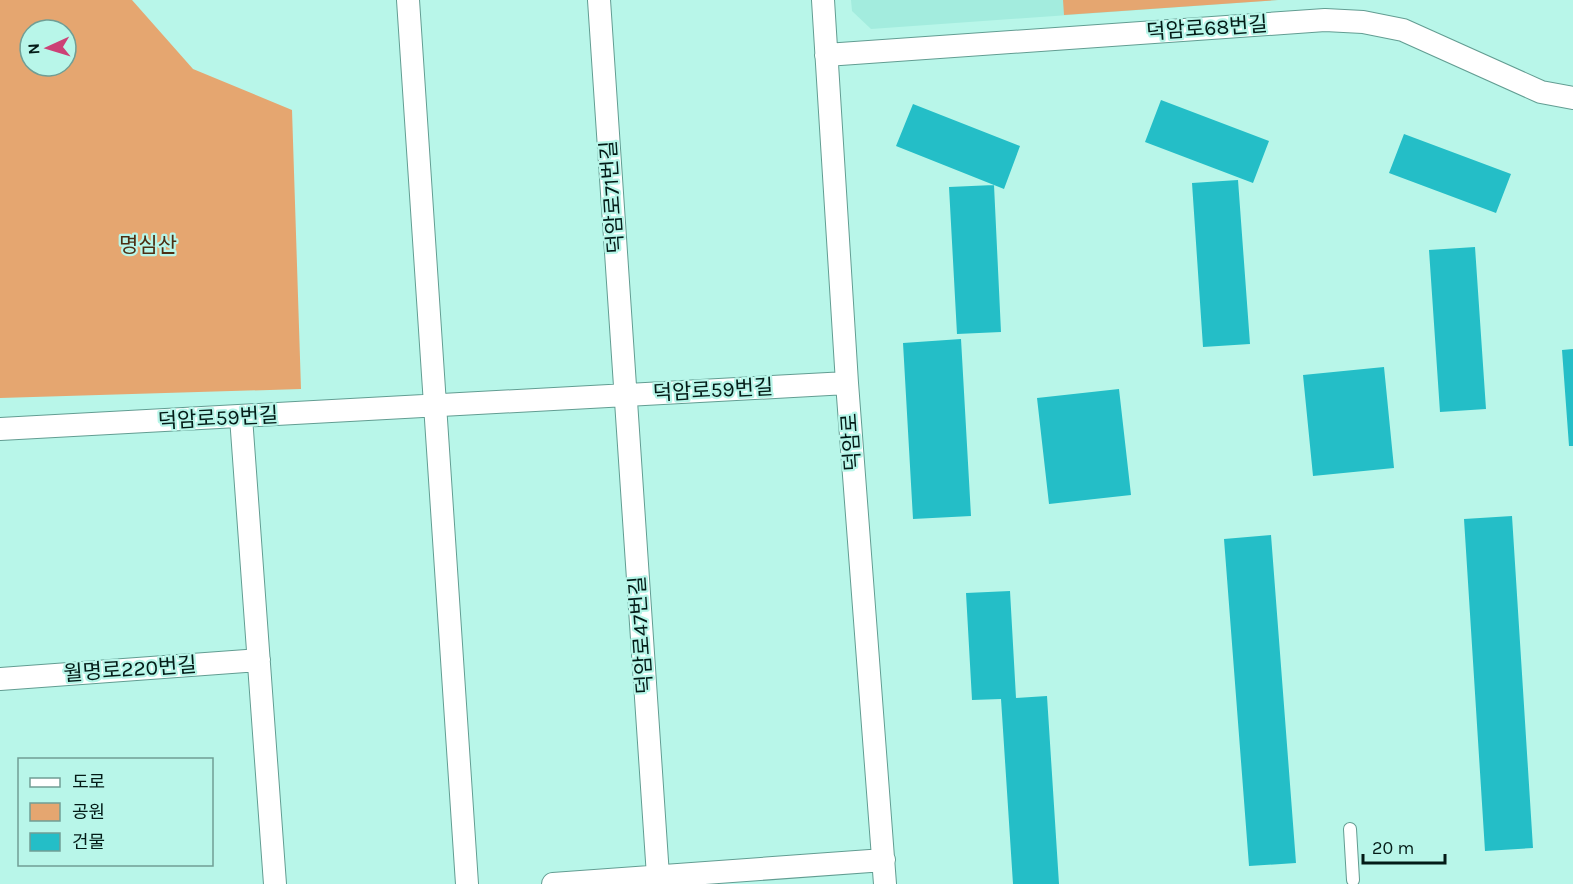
<svg xmlns="http://www.w3.org/2000/svg" width="1573" height="884" font-family="Karla,'Noto Sans KR',sans-serif">
<style>
.built{fill:#a3ecde}
.green{fill:#e5a670;fill-rule:evenodd}
.building{fill:#24bec7}
.lines{fill:none;stroke-linecap:round;stroke-linejoin:round}
.lane-casing{stroke:#629d92;stroke-width:14}
.street-casing{stroke:#629d92;stroke-width:24}
.lane{stroke:#fff;stroke-width:12}
.street{stroke:#fff;stroke-width:22}
.labels{text-anchor:middle;dominant-baseline:central;stroke-width:4.5;stroke-linejoin:round;paint-order:stroke}
.street-label{font-size:21px;fill:#031b17;stroke:#b8f6e9}
.park-label{font-size:21px;fill:#4c2e13;stroke:#b8f6e9}
</style>
<rect width="100%" height="100%" fill="#b8f6e9"/>
<path class="built" d="M851,0H1278L871,29L852,11Z"/>
<path class="green" d="M0,0H132L193,69L292,110L301,389L0,398ZM30,30H66V66H30Z
M1063,0H1278L1064,15Z"/>
<path class="building" d="M1161,100L1269,141L1253,183L1145,142Z
M913,104L1020,146L1004,189L896,146Z
M1404,134L1511,174L1496,213L1389,173Z
M1238,180L1250,344L1203,347L1192,183Z
M994,185L1001,332L957,334L949,187Z
M1475,247L1486,409L1440,412L1429,250Z
M961,339L971,516L913,519L903,343Z
M1573,349V446H1569L1562,350Z
M1384,367L1394,468L1313,476L1303,375Z
M1119,389L1131,495L1049,504L1037,398Z
M1512,516L1533,848L1485,851L1464,519Z
M1271,535L1296,863L1249,866L1224,539Z
M1010,591L1016,698L1047,696L1059,884H1013L1001,699L972,700L966,593Z"/>
<g class="lines">
<g class="lane-casing">
<path id="lane" d="M1350,829L1353,880"/>
</g>
<g class="street-casing">
<path id="street" d="M408,0L467,884
M599,0L658,876
M823,0L847,383L885,884
M826,55L1325,20L1363,22L1403,30L1541,92L1573,98
M241,417L275,884
M0,429L847,383
M0,679L259,660
M553,884L884,860"/>
</g>
<use href="#lane" class="lane"/>
<use href="#street" class="street"/>
</g>
<g class="labels">
<g class="street-label">
<text transform="translate(1207 28) rotate(-4)">덕암로68번길</text>
<text transform="translate(612 197) rotate(-94)">덕암로71번길</text>
<text transform="translate(713 390) rotate(-3)">덕암로59번길</text>
<text transform="translate(218 418) rotate(-3)">덕암로59번길</text>
<text transform="translate(851 442) rotate(-94)">덕암로</text>
<text transform="translate(641 635) rotate(-94)">덕암로47번길</text>
<text transform="translate(130 669) rotate(-4)">월명로220번길</text>
</g>
<g class="park-label">
<text x="148" y="245">명심산</text>
</g>
</g>
<rect x="18" y="758" width="195" height="108" fill="#b8f6e9" stroke="#709e95" stroke-width="1.5"/>
<rect x="30" y="778" width="30" height="9" fill="#ffffff" stroke="#709e95" stroke-width="1.5"/>
<text x="72" y="788" font-size="18" fill="#031b17">도로</text>
<rect x="30" y="803" width="30" height="18" fill="#e5a670" stroke="#709e95" stroke-width="1.5"/>
<text x="72" y="818" font-size="18" fill="#031b17">공원</text>
<rect x="30" y="833" width="30" height="18" fill="#24bec7" stroke="#709e95" stroke-width="1.5"/>
<text x="72" y="848" font-size="18" fill="#031b17">건물</text>
<g transform="translate(48 48) rotate(266)"><circle r="28" fill="#b8f6e9" stroke="#709e95" stroke-width="1.5"/>
<path d="M0-4.5L10 22L0 15L-10 22Z" fill="#cc4176"/>
<text y="-9" font-size="16" font-weight="bold" text-anchor="middle" fill="#031b17">N</text>
</g>
<path d="M1363 854v9h82v-9" fill="none" stroke="#031b17" stroke-width="3"/>
<text x="1372" y="854" font-size="18" fill="#031b17" stroke="#b8f6e9" stroke-width="4.5" paint-order="stroke">20 m</text>
</svg>
